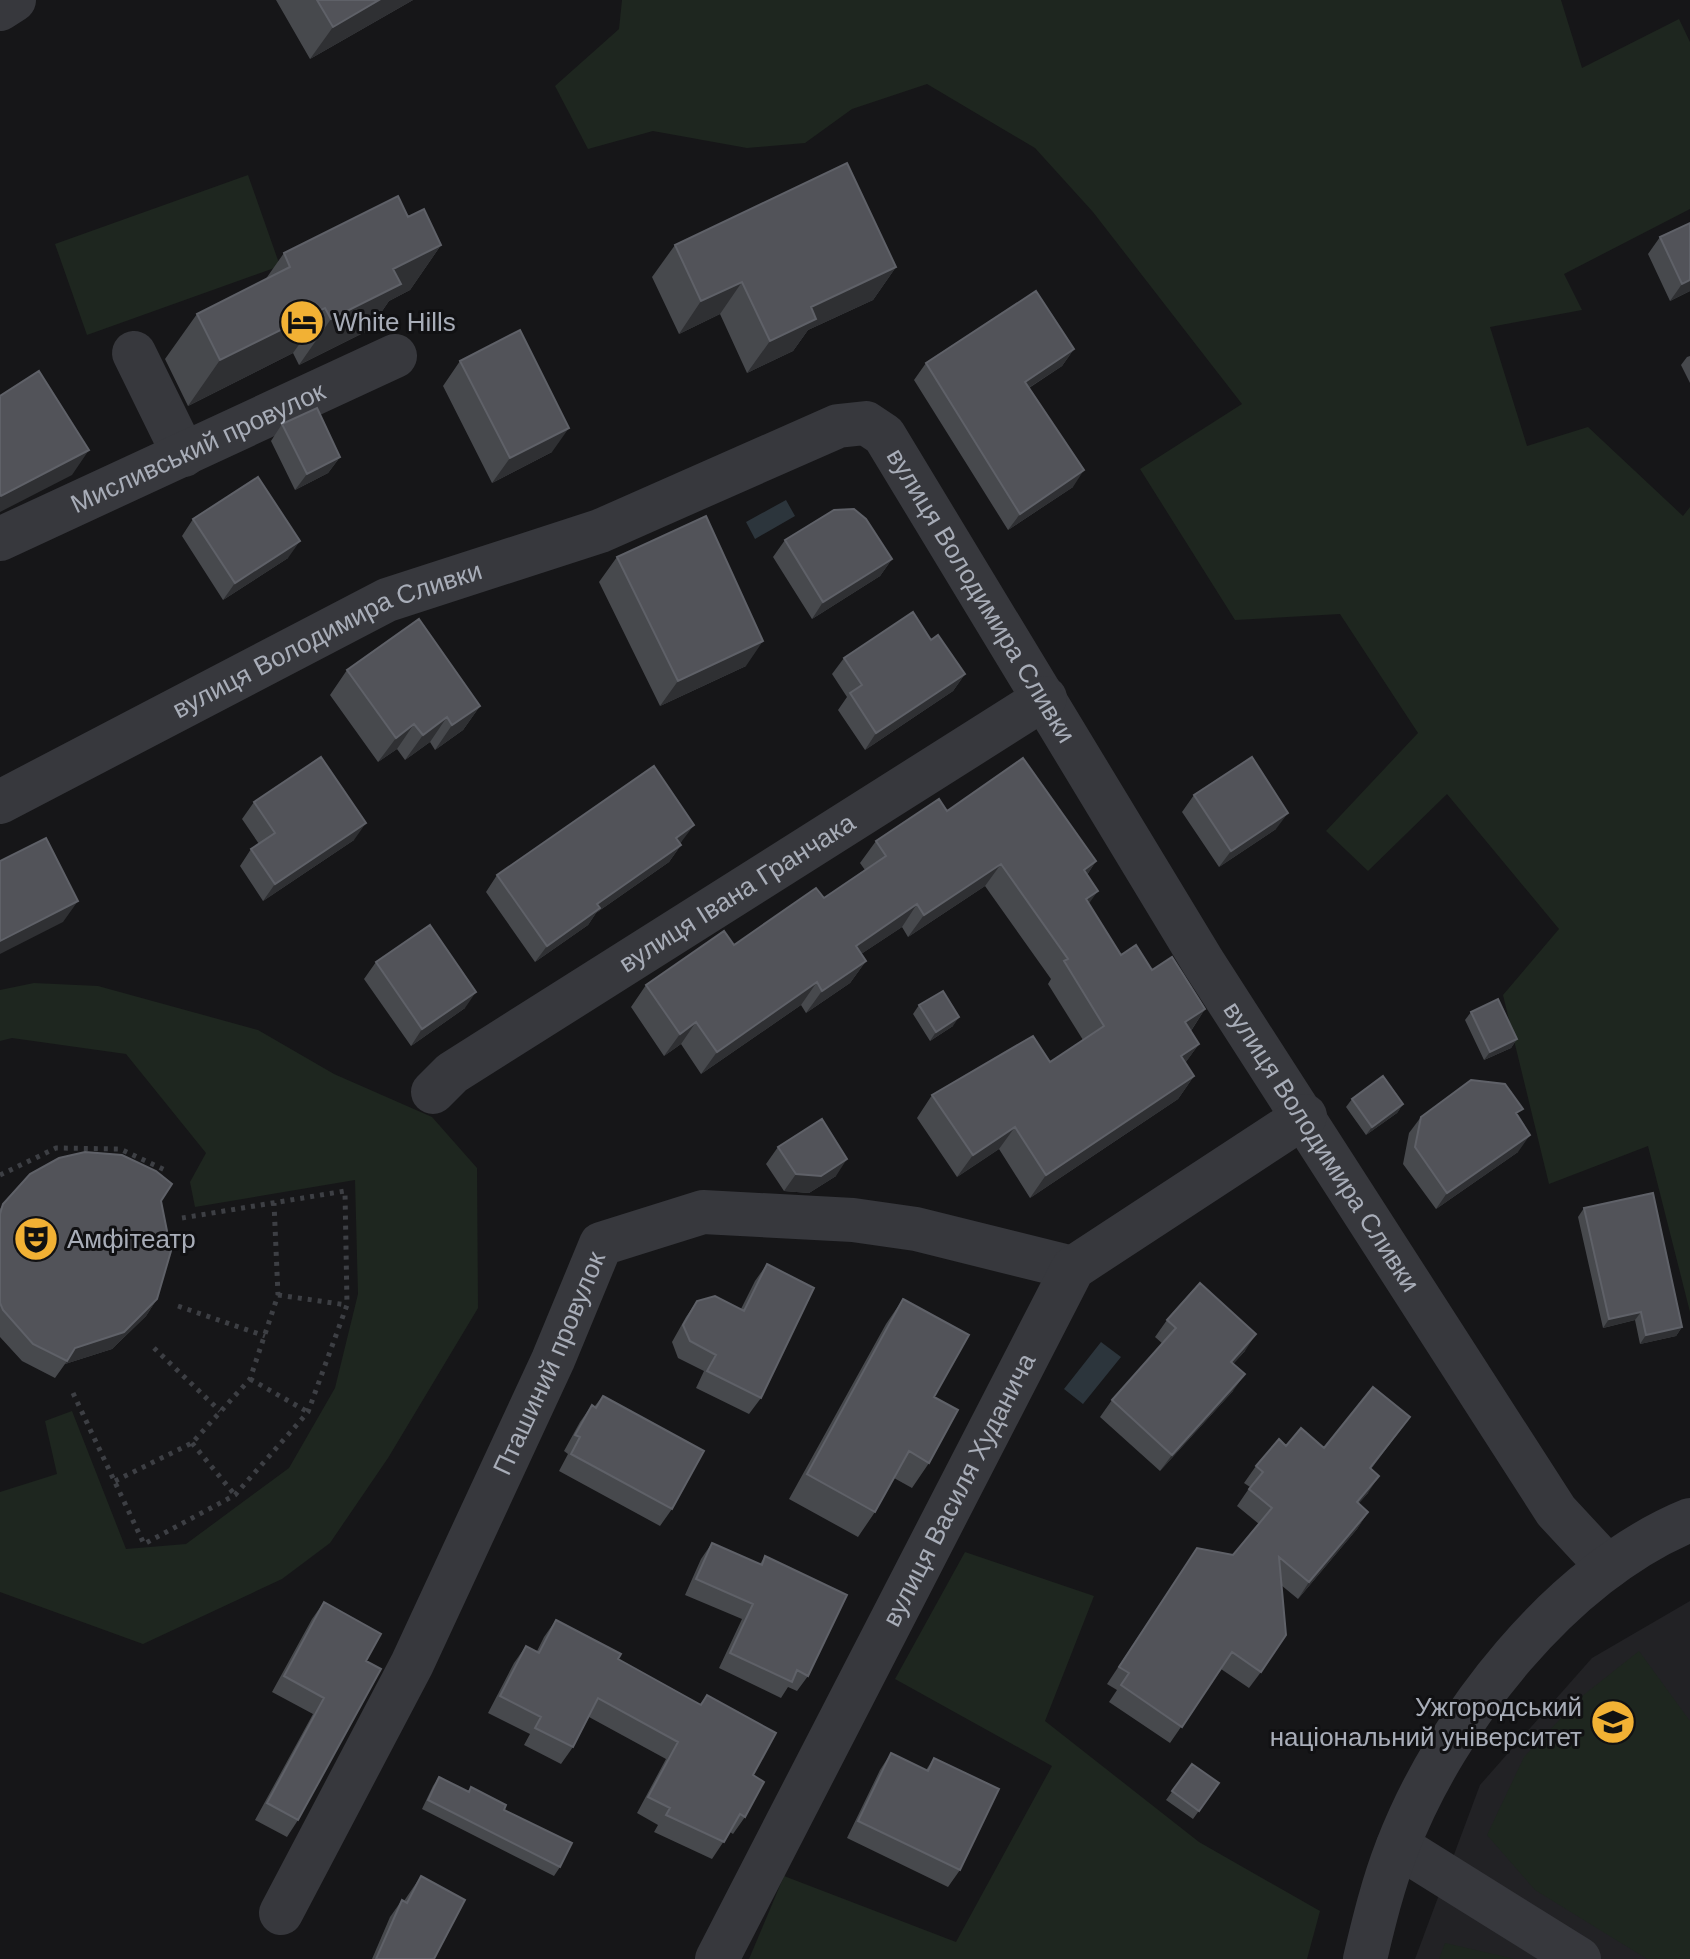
<svg xmlns="http://www.w3.org/2000/svg" width="1690" height="1959" font-family="Helvetica,sans-serif">
<style>
.built{fill:#222225}
.green{fill:#1e261f}
.water{fill:#2c353c}
.lines{fill:none;stroke-linecap:round;stroke-linejoin:round}
.path{stroke:#3d3f44;stroke-width:5;stroke-dasharray:4 6;stroke-linecap:butt}
.minor{stroke:#37383d;stroke-width:44}
.wall{fill:#47494d}
.shaded-wall{fill:#2f3033}
.building{fill:#525359;stroke:#5f6168;stroke-width:2}
.labels{text-anchor:middle;dominant-baseline:central;stroke-width:6;stroke-linejoin:round;paint-order:stroke}
.poi-label{font-size:26px;fill:#a8adb8;stroke:#111113;text-anchor:start}
.street-label{font-size:26px;fill:#a8adb8;stroke:#111113}
</style>
<rect width="100%" height="100%" fill="#161618"/>
<path class="built" d="M1690,1601V1959H1415L1480,1785L1592,1658Z"/>
<path class="green" d="M622,0H1561L1582,68L1679,19L1690,42V209L1564,274L1582,310L1490,327L1527,446L1588,427L1683,516L1690,507V1312L1648,1146L1549,1184L1503,995L1559,929L1447,794L1368,871L1326,831L1418,733L1340,614L1235,620L1140,469L1242,404L1093,212L1035,148L927,84L852,109L805,143L747,148L653,131L588,149L555,86L619,29Z
M248,175L280,266L87,335L55,244Z
M34,983L98,986L258,1030L334,1074L432,1117L477,1168L478,1308L388,1458L330,1543L282,1579L143,1644L0,1592V1492L57,1474L45,1421L72,1411L126,1549L186,1544L289,1468L335,1388L358,1294L355,1180L195,1207L190,1182L206,1153L126,1054L12,1038L0,1041V990Z
M965,1552L1094,1596L1045,1721L1199,1842L1320,1911L1307,1959H749L784,1876L956,1942L1052,1766L895,1679Z
M1639,1651L1690,1721V1959H1647L1535,1890L1487,1835L1524,1757L1581,1697Z
M1445,1943L1515,1959H1439Z"/>
<path class="water" d="M786,500L795,516L755,539L746,522Z
M1101,1342L1121,1357L1083,1404L1064,1389Z"/>
<g class="lines">
<path class="path" d="M0,1175L56,1148L120,1149L165,1170
M278,1295L347,1305
M178,1306L265,1336
M154,1348L220,1411
M250,1379L308,1412
M73,1393L144,1544L235,1495L308,1412L347,1305L345,1191L182,1218
M192,1443L235,1495
M115,1481L192,1443L250,1379L278,1295L274,1203"/>
<g class="minor">
<path d="M0,9L14,0"/>
<path d="M134,353L184,455"/>
<path id="s1" d="M0,539L395,356"/>
<path id="s2" d="M0,802L387,600L600,531L838,426L866,423L884,435L1203,962L1556,1511L1608,1567"/>
<path id="s3" d="M433,1092L452,1073L1045,698"/>
<path d="M1398,1846L1579,1959"/>
<path id="s4" d="M281,1913L412,1664L553,1360L601,1244L703,1212L853,1220L916,1229L1073,1268"/>
<path id="s5" d="M717,1959L1073,1268L1305,1116"/>
<path d="M1365,1959C1374,1921 1383,1884 1397,1848C1446,1720 1562,1572 1690,1520"/>
</g>
</g>
<path class="wall" d="M276,0H413L310,59Z
M408,217L441,245L410,290L389,301L369,330L299,365L293,353L188,406L165,359L197,314L265,280L284,253Z
M1660,237L1690,291L1670,301L1648,254Z
M675,245L896,267L873,300L808,330L793,351L747,373L720,314L679,334L652,277Z
M1074,349L1062,366L1029,388L1073,487L1008,530L914,380L926,363Z
M1690,356V383L1681,365L1687,357Z
M460,361L552,452L492,483L443,386Z
M282,424L340,457L328,473L295,490L271,441Z
M193,519L288,558L223,600L182,536Z
M785,540L892,559L880,576L812,619L773,557Z
M617,557L746,666L660,706L599,582Z
M931,640L965,674L953,691L865,750L838,710L847,697L832,674L844,658Z
M347,670L480,706L463,730L435,750L430,742L405,760L397,749L378,762L330,695Z
M1194,795L1276,829L1219,867L1182,812Z
M254,802L354,840L263,901L240,866L251,849L259,844L242,819Z
M947,811L1096,861L1087,875L1089,904L1121,955L1152,970L1205,1009L1191,1031L1199,1044L1185,1063L1194,1076L1178,1099L1030,1198L999,1149L957,1177L917,1118L932,1095L1050,1062L1083,1040L1048,984L1051,979L985,886L908,937L902,927L861,954L866,961L850,983L806,1013L801,1005L701,1074L681,1044L664,1056L631,1007L646,985L734,945L824,898L865,870L860,863L876,841Z
M682,841L680,843L681,845L669,862L596,913L588,925L535,962L486,892L497,875Z
M376,962L465,1008L411,1046L364,979Z
M919,1005L953,1026L930,1041L913,1014Z
M1471,1012L1517,1039L1511,1048L1484,1060L1465,1020Z
M1352,1099L1403,1104L1397,1113L1366,1135L1346,1107Z
M1421,1117L1518,1152L1436,1209L1403,1164L1409,1133Z
M778,1147L836,1176L809,1193L784,1191L766,1164Z
M161,1201L157,1299L146,1316L112,1349L65,1364L55,1378L22,1361L0,1337V1209L3,1204Z
M1584,1208L1682,1327L1676,1336L1640,1344L1635,1320L1603,1328L1578,1217Z
M767,1264L761,1398L749,1414L696,1388L704,1371L678,1358L672,1342L686,1317L697,1301L741,1309L755,1281Z
M903,1299L934,1397L929,1463L912,1488L894,1478L875,1512L858,1537L789,1499L886,1324Z
M1167,1320L1245,1351L1233,1364V1391L1160,1471L1100,1417L1112,1400L1163,1344L1155,1337Z
M603,1396L672,1509L660,1526L559,1471L568,1454L564,1451L580,1422L592,1405L594,1407Z
M1410,1417L1371,1469L1368,1493L1358,1504L1368,1512L1357,1529L1298,1599L1281,1585L1261,1672L1249,1688L1221,1669L1170,1743L1109,1702L1117,1690L1107,1684L1197,1548L1233,1555L1259,1524L1237,1506L1250,1487L1244,1483L1256,1466L1324,1448Z
M712,1543L760,1564L765,1556L808,1676L797,1691L788,1687L781,1698L719,1668L742,1619L685,1595L701,1559Z
M324,1602L366,1661L298,1820L287,1837L255,1820L313,1714L272,1692L312,1619Z
M556,1620L618,1659L700,1704L707,1695L753,1775L745,1817L733,1834L730,1832L712,1859L654,1832L658,1825L637,1813L666,1759L589,1717L573,1747L561,1764L524,1745L530,1734L488,1713L514,1663L526,1646L537,1651L544,1637Z
M891,1753L926,1770L934,1758L960,1870L948,1887L847,1838L880,1770Z
M1192,1764L1219,1783L1193,1819L1166,1800Z
M439,1777L468,1792L471,1787L560,1867L554,1876L422,1809L433,1786Z
M421,1876L434,1959H372L390,1917L402,1900L404,1901Z"/>
<path class="shaded-wall" d="M379,0H413L310,59L333,27Z
M441,245L410,290L389,301L369,330L299,365L331,319L393,269Z
M896,267L873,300L808,330L793,351L747,373L770,341L811,307Z
M1690,280V291L1670,301L1682,284Z
M742,282L720,314L679,334L701,301Z
M325,308L293,353L188,406L220,360Z
M1074,349L1062,366L1013,398L1025,382Z
M569,428L552,452L492,483L510,458Z
M89,450L72,475L0,512V498L1,496Z
M340,457L328,473L295,490L307,474Z
M1084,470L1073,487L1008,530L1020,514Z
M300,541L288,558L223,600L235,583Z
M892,559L880,576L812,619L823,602Z
M763,641L746,666L660,706L678,681Z
M965,674L953,691L865,750L876,733Z
M480,706L463,730L435,750L452,725Z
M447,717L430,742L405,760L423,735Z
M414,724L397,749L378,762L396,738Z
M1288,813L1276,829L1219,867L1231,851Z
M366,823L354,840L263,901L275,884Z
M694,825L682,841L664,854L676,838Z
M681,845L669,862L596,913L588,925L535,962L547,946L597,904Z
M1096,861L1081,884L1084,870Z
M1001,864L985,886L908,937L924,915Z
M1098,891L1082,913L1086,899Z
M78,901L63,922L0,954V941Z
M917,904L902,927L840,968L856,946Z
M866,961L850,983L806,1013L822,991Z
M817,982L801,1005L701,1074L717,1052Z
M476,992L465,1008L411,1046L422,1029Z
M1205,1009L1190,1032L1185,1022Z
M959,1017L953,1026L930,1041L936,1032Z
M696,1022L681,1044L664,1056L680,1034Z
M1517,1039L1511,1048L1484,1060L1490,1052Z
M1199,1044L1183,1066L1181,1056Z
M1194,1076L1178,1099L1030,1198L1046,1175Z
M1403,1104L1397,1113L1366,1135L1372,1127Z
M1015,1127L999,1149L957,1177L973,1155Z
M1530,1135L1518,1152L1436,1209L1447,1193Z
M847,1159L836,1176L809,1193L784,1191L796,1174Z
M157,1299L146,1316L112,1349L65,1364L75,1348Z
M1641,1312L1635,1320L1603,1328L1609,1319Z
M1682,1327L1676,1336L1640,1344L1646,1335Z
M1256,1334L1245,1351L1219,1379L1231,1362Z
M1245,1374L1233,1391L1160,1471L1172,1455Z
M1379,1476L1368,1493L1345,1519L1357,1502Z
M1368,1512L1357,1529L1298,1599L1309,1582Z"/>
<path class="building" d="M317,0H379L333,27Z
M847,163L896,267L811,307L816,319L770,341L742,282L701,301L675,245Z
M398,196L408,217L424,209L441,245L393,269L401,284L331,319L325,308L220,360L197,314L290,267L284,253Z
M1690,223V280L1682,284L1660,237Z
M1036,291L1074,349L1025,382L1084,470L1020,514L926,363Z
M520,330L569,428L510,458L460,361Z
M39,371L89,450L1,496L0,494V396Z
M317,408L340,457L307,474L282,424Z
M258,477L300,541L235,583L193,519Z
M854,509L866,519L892,559L823,602L785,540L834,510Z
M706,516L763,641L678,681L617,557Z
M913,612L931,640L938,635L965,674L876,733L850,693L862,685L844,658Z
M419,619L480,706L452,725L447,717L423,735L414,724L396,738L347,670Z
M321,757L366,823L275,884L251,849L275,833L254,802Z
M1252,757L1288,813L1231,851L1194,795Z
M1023,758L1096,861L1084,870L1098,891L1086,899L1121,955L1136,945L1152,970L1172,957L1205,1009L1185,1022L1199,1044L1181,1056L1194,1076L1046,1175L1015,1127L973,1155L932,1095L1033,1036L1050,1062L1104,1026L1064,961L1068,959L1001,864L924,915L917,904L856,946L866,961L822,991L817,982L717,1052L696,1022L680,1034L646,985L724,931L734,945L816,888L824,898L886,856L876,841L939,799L947,811Z
M654,766L694,825L676,838L681,845L597,904L600,908L547,946L497,875Z
M46,838L78,901L0,941V861Z
M430,925L476,992L422,1029L376,962Z
M943,991L959,1017L936,1032L919,1005Z
M1498,999L1517,1039L1490,1052L1471,1012Z
M1383,1076L1403,1104L1372,1127L1352,1099Z
M1471,1080L1505,1084L1523,1109L1516,1113L1530,1135L1447,1193L1415,1147L1421,1117Z
M822,1119L847,1159L821,1176L796,1174L778,1147Z
M85,1152L122,1155L156,1171L172,1184L161,1201L171,1251L157,1299L124,1332L75,1348L67,1361L33,1344L3,1310L0,1303V1214L3,1204L30,1174L59,1158Z
M1653,1193L1682,1327L1646,1335L1641,1312L1609,1319L1584,1208Z
M767,1264L814,1288L761,1398L707,1371L716,1355L690,1341L683,1325L697,1301L715,1296L744,1311Z
M1200,1283L1256,1334L1231,1362L1245,1374L1172,1455L1112,1400L1176,1328L1167,1320Z
M903,1299L969,1335L934,1397L958,1410L929,1463L909,1451L875,1512L807,1474Z
M1373,1387L1410,1417L1370,1468L1379,1476L1357,1502L1368,1512L1309,1582L1279,1557L1286,1635L1261,1672L1232,1652L1182,1727L1121,1685L1129,1673L1119,1667L1197,1548L1233,1555L1272,1508L1249,1489L1263,1472L1256,1466L1279,1439L1286,1446L1301,1428L1324,1448Z
M603,1396L704,1451L672,1509L571,1454L580,1437L575,1435L592,1405L596,1408Z
M712,1543L762,1565L765,1556L847,1595L808,1676L797,1670L792,1682L730,1653L753,1604L696,1579Z
M324,1602L381,1634L366,1661L381,1669L298,1820L267,1803L324,1698L284,1676Z
M556,1620L621,1654L618,1659L701,1705L707,1695L776,1733L753,1775L764,1782L745,1817L740,1814L724,1842L666,1815L670,1808L648,1797L678,1742L598,1698L573,1747L535,1728L541,1717L500,1696L526,1646L539,1653Z
M891,1753L928,1771L934,1758L999,1789L960,1870L858,1821Z
M1192,1764L1219,1783L1199,1811L1172,1791Z
M439,1777L469,1792L471,1787L506,1805L504,1810L572,1843L560,1867L428,1800Z
M421,1876L465,1900L434,1959H376L402,1900L407,1903Z"/>
<defs>
<g id="hotel-disc" transform="scale(2.3)"><circle r="9.5" fill="#f2b134" stroke="#111113"/><path d="M-6-4.5h1.5V1H6V5H4.5V3h-9V5H-6ZM-4 0a1.8 1.8 0 1 1 3.6 0ZM.5 0V-2.5h3Q6-2.5 6 0Z" fill="#111"/></g>
<g id="theatre-disc" transform="scale(2.3)"><circle r="9.5" fill="#f2b134" stroke="#111113"/><path d="M-5-5.5Q0-4 5-5.5V0Q5 5 0 6Q-5 5-5 0ZM-3.3-2.5H-1v1.5H-3.3ZM1-2.5H3.3v1.5H1ZM-2.8 1Q0 5.5 2.8 1Z" fill="#111"/></g>
<g id="university-disc" transform="scale(2.3)"><circle r="9.5" fill="#f2b134" stroke="#111113"/><path d="M0-5L7-2L0 1L-7-2ZM-4 1L0 2.5L4 1V4Q0 6-4 4Z" fill="#111"/></g>
</defs>
<g fill-rule="evenodd">
<use href="#hotel-disc" x="302" y="322"/>
<use href="#theatre-disc" x="36" y="1239"/>
<use href="#university-disc" x="1613" y="1722"/>
</g>
<g class="labels">
<g class="poi-label">
<text x="333" y="322">White Hills</text>
<text x="67" y="1239">Амфітеатр</text>
<text x="1582" y="1707" text-anchor="end">Ужгородський<tspan x="1582" dy="30">національний університет</tspan></text>
</g>
<g class="street-label">
<text stroke="none"><textPath href="#s1" startOffset="218">Мисливський провулок</textPath></text>
<text stroke="none"><textPath href="#s2" startOffset="1158">вулиця Володимира Сливки</textPath></text>
<text stroke="none"><textPath href="#s2" startOffset="366">вулиця Володимира Сливки</textPath></text>
<text stroke="none"><textPath href="#s3" startOffset="364">вулиця Івана Гранчака</textPath></text>
<text stroke="none"><textPath href="#s2" startOffset="1806">вулиця Володимира Сливки</textPath></text>
<text stroke="none"><textPath href="#s4" startOffset="612">Пташиний провулок</textPath></text>
<text stroke="none"><textPath href="#s5" startOffset="528">вулиця Василя Худанича</textPath></text>
</g>
</g>
</svg>
